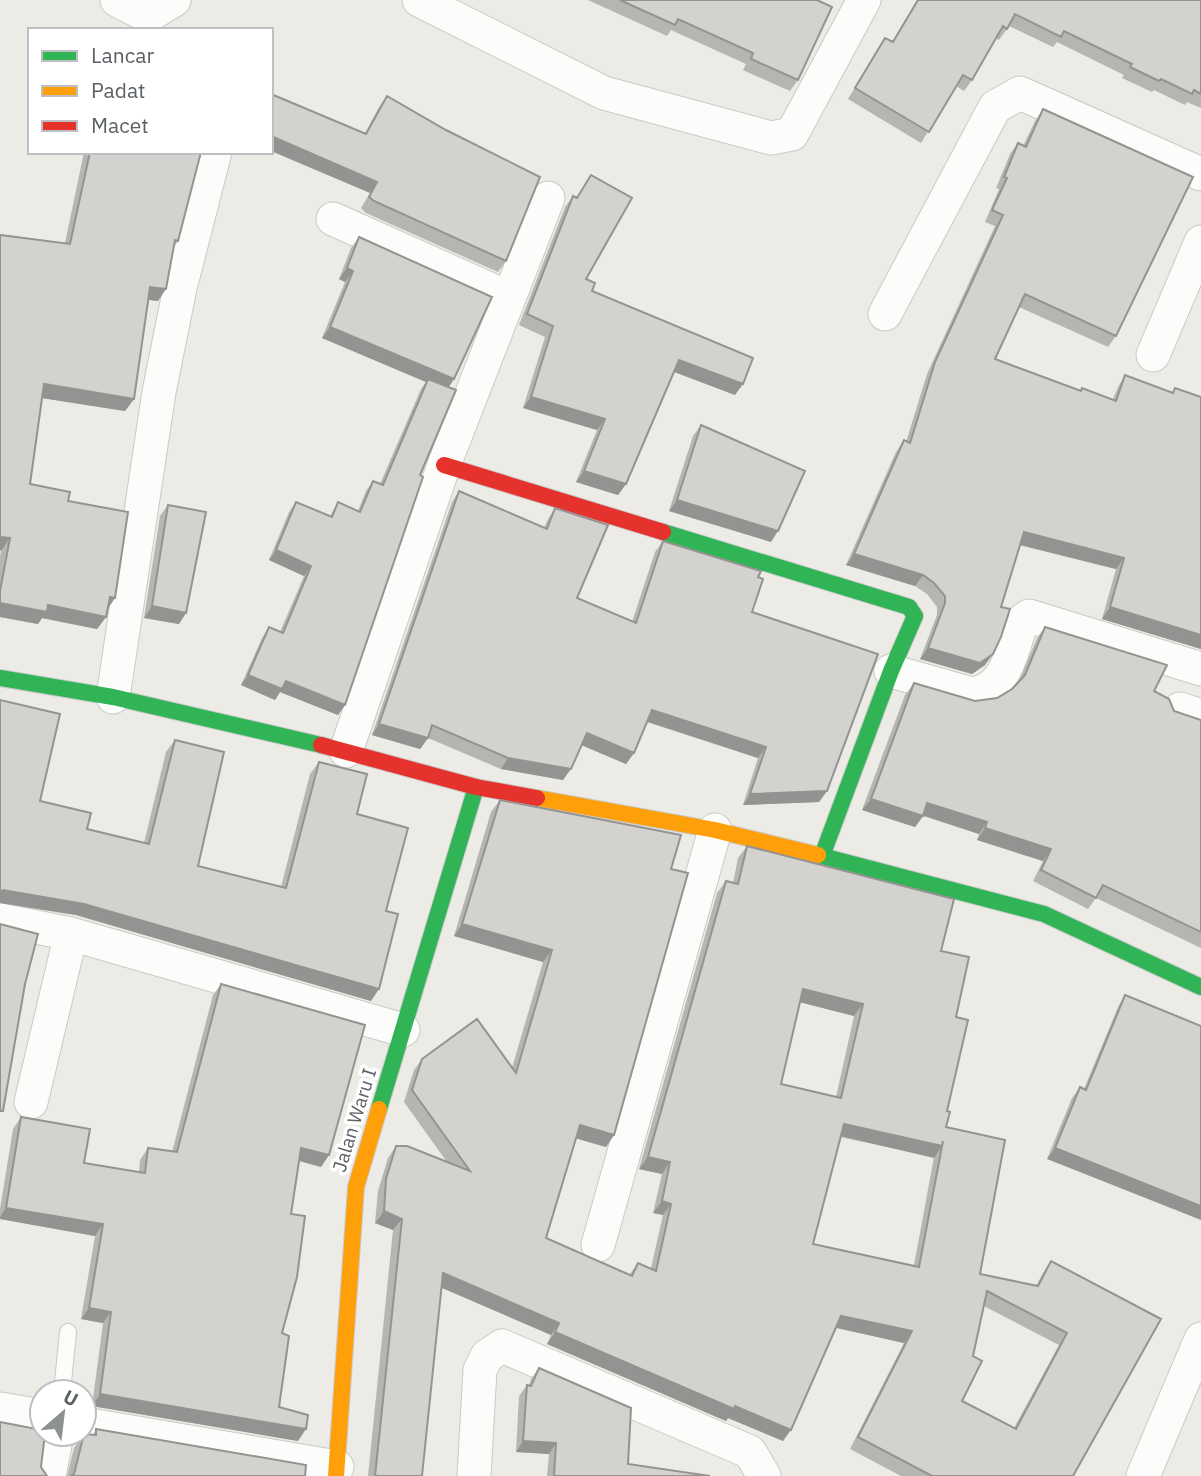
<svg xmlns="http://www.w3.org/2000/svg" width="1201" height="1476" font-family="'IBM Plex Sans',sans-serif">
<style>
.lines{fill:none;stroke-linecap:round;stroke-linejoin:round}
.lane-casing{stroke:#c9c9c9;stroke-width:18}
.street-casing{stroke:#c9c9c9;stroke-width:35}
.fast-casing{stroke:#c9caca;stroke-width:18}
.slow-casing{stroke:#c9caca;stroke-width:18}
.jam-casing{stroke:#c9caca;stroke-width:18}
.lane{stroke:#fcfcfb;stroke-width:16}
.street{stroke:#fcfcfb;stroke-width:33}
.fast{stroke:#30b455;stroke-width:16}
.slow{stroke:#ff9f0a;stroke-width:16}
.jam{stroke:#e5322d;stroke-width:16}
.wall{fill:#b5b5b2;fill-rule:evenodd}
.shaded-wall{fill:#949391}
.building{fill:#d3d2cf;stroke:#949391;stroke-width:2;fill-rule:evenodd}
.labels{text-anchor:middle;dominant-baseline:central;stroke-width:7;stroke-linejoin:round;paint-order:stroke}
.street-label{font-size:19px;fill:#5b6065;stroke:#fff}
</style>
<rect width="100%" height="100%" fill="#ecebe6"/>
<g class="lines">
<g class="lane-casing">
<path id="lane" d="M62,1392L68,1332"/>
</g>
<g class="street-casing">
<path id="street" d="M117,0L148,16L174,0
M419,0L604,93L771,138L792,134L864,0
M333,219L507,297
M885,314L995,107L1020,93L1201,174
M1153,355L1201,242
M891,671L972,694C1007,690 1012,649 1022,621L1029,616L1201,669
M113,697L159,392L180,288L215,152
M1180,709L1201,716
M346,751L444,465L548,198
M0,920L71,934L403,1030
M31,1102L71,934
M598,1245L715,830
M0,1409L42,1416
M84,1424L337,1467
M49,1476L57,1434
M474,1476L480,1370L487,1356L502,1346L750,1452L764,1476
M1143,1476L1201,1339"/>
</g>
<g class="fast-casing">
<path id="fast" d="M663,532L909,607L915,616L891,671L822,856
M0,678L113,697L321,745
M818,855L1044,914L1201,987
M379,1109L476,787"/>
</g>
<g class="slow-casing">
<path id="slow" d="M537,798L715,830L818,855
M336,1476L356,1187L379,1109"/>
</g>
<g class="jam-casing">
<path id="jam" d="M444,465L663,532
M321,745L476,787L537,798"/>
</g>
<use href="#lane" class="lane"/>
<use href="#street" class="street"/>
<use href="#fast" class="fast"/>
<use href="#slow" class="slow"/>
<use href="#jam" class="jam"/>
</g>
<path class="wall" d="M588,0H817L798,80L790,91L743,70L746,64L671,30L667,36Z
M917,0H1201V108L1187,102L1185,105L1154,90L1152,92L1122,78L1124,75L1057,42L1053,47L1009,26L999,40L996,38L972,80L964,91L956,86L921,143L848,99L878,49L885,38L892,42Z
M387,96L506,261L498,272L366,213L361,208L370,193L365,133L379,107Z
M1043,109L1116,336L1108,347L1019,307L995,359L1080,391L1082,388L1113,399L1118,387L1125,375L1172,393L1175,388L1201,649L1102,619L1116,569L1020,545L1001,607L985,665L972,674L920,659L937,615V607L927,594L915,586L846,565L896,452L904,440L906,442L927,374L995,226L985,222L999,189L996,188L1010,154L1018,143L1023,146L1035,121Z
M84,152H201L178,241L174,247L158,301L149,300L134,399L125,411L42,398L30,484L68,501L107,609L106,617L97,629L42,618L38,624L0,617V557L1,551L0,550V234L65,243Z
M591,175L586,279L592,291L735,395L674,372L626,484L618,495L576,482L597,430L523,408L545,337L519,325L565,207L573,196L576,198Z
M359,237L449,387L345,705L338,715L280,692L275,700L241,685L262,638L269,627L280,632L304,576L269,560L289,512L296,502L330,516L338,502L358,511L366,491L373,481L380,484L421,389L426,382L322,338L345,282L339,279L351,248Z
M701,425L771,542L669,511L693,436Z
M459,491L544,528L548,519L555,508L577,598L632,622L655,552L663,541L758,577L752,612L827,791L819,802L743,805L758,758L647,722L634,753L626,764L581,745L563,780L501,769L428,738L420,749L372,735L452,502Z
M168,505L179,624L144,618L160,516Z
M1045,627L1154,691L1174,711L1201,720V948L1096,898L1088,909L1033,881L1043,861L977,840L979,834L923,816L915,827L862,810L905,695L914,683L975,701L997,698L1012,689L1019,681L1037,638Z
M0,700L40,801L87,829L144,843L166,752L175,740L198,866L281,887L310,774L319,762L357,814L386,911L371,1001L76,915L0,903Z
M500,800L671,869L614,1135L606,1147L576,1138L546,1238L630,1274L638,1263L651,1268L663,1215L653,1213L662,1174L639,1169L717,893L726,881L733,883L738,858L747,846L941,951L956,1017L947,1111L946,1127L980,1274L1036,1286L1043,1273L1051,1261L1161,1319L1073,1476H901L850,1449L904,1343L836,1328L783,1441L728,1418L726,1421L547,1344L551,1335L441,1287L422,1476H368L393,1230L375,1223L378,1191L388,1158L396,1146L447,1162L404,1102L414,1070L422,1059L512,1068L543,962L454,936L491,812ZM800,1002L854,1016L836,1097L781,1084ZM840,1137L934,1157L914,1265L813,1244ZM984,1306L1059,1345L1014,1428L962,1401Z
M221,984L321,1167L299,1161L291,1214L282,1333L279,1407L298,1441L92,1406L103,1323L81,1319L95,1236L0,1219V1209L13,1129L21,1117L84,1163L139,1172L140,1160L148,1148L172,1152L213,995Z
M1125,995L1201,1026L1047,1159L1072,1098L1080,1087L1084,1089L1118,1007Z
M539,1368L628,1464L710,1476H547L549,1454L516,1452L519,1396L527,1385H529L531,1379Z
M96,1429L305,1476H67L74,1448L84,1434L93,1435Z"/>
<path class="shaded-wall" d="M271,136L377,182L370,193L271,151Z
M347,268L353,271L345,282L339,279Z
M150,287L166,289L158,301L142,299Z
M330,327L454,379L447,390L428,379L426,382L322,338Z
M679,360L743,384L735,395L672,371Z
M44,384L134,399L125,411L35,397Z
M531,397L605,419L597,430L523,408Z
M584,471L626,484L618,495L576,482Z
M677,500L778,531L771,542L669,511Z
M1024,532L1124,558L1116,569L1016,544Z
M0,537L10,538L1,551L0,550Z
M276,550L311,566L304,576L269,560Z
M854,554L923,575L915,586L846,565Z
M110,597L115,598L107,610Z
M0,603L48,605L106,617L97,629L42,618L38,624L0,617Z
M152,606L186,613L179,624L144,618Z
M1110,607L1201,635V649L1102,619Z
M928,648L993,654L985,665L972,674L920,659Z
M248,675L286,681L345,705L338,715L280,692L275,700L241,685Z
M652,710L766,747L758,758L645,721Z
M379,724L428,738L420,749L372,735Z
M587,733L634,753L626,764L579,744Z
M508,758L571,769L563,780L501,769Z
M827,791L819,802L743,805L750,794Z
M871,799L923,816L915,827L862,810Z
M927,803L987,822L979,834L919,814Z
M985,828L1051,849L1043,861L977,840Z
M3,890L84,904L379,989L371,1001L76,915L0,903V892Z
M462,924L552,950L543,962L454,936Z
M803,989L863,1004L854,1016L795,1001Z
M844,1124L942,1146L934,1158L836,1135Z
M580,1125L614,1135L606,1147L571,1137Z
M301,1148L329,1155L321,1167L293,1159Z
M1055,1148L1201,1206V1220L1047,1159Z
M648,1157L670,1162L662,1174L639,1169Z
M662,1201L671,1204L663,1215L653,1213Z
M6,1208L103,1224L95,1236L0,1219V1217Z
M384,1211L402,1219L393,1230L375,1223Z
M443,1273L559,1323L551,1335L435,1285Z
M89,1308L111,1312L103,1323L81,1319Z
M841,1316L912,1331L904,1343L833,1327Z
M555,1332L735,1406L791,1430L783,1441L728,1418L726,1421L547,1344Z
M100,1394L306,1429L298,1441L92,1406Z
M523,1441L556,1443L549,1454L516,1452Z"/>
<path class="building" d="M620,0H817L832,7L798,80L751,59L753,53L678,19L675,25Z
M918,0H1201V94L1194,90L1192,94L1161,79L1159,81L1130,67L1132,64L1064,31L1061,37L1015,14L1007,29L1003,26L972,80L963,75L929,132L855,88L885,38L893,42Z
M271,94L366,134L387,96L446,130L540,177L506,261L374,201L369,197L377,182L271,136Z
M1043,109L1193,177L1116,336L1025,294L995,359L1081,391L1082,388L1116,401L1125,375L1173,393L1175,388L1201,397V635L1110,607L1124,558L1024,532L1001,607L1010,609L1001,637L993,654L980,663L928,648L945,603V596L934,583L923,575L854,554L904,440L910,443L935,362L1003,215L992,210L1007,178L1004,177L1018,143L1026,147Z
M90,152H201L178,241L175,240L166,289L150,287L134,399L44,384L30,484L70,492L68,501L128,512L115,598L110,597L106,617L48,605L47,612L0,603V591L10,538L0,537V235L70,244Z
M591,175L632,198L586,279L595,283L592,291L753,358L743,384L679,360L626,484L584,471L605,419L531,397L553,326L527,314L573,196L577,198Z
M359,237L492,297L454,379L330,327L353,271L347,268Z
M428,379L456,390L420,475L423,477L345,705L286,681L282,689L248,675L269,627L283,633L311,566L276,550L296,502L332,517L338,502L360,512L373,481L383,485Z
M701,425L805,471L778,531L677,500Z
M459,491L547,529L555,508L608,525L577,598L636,623L663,541L761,571L758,577L763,579L752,612L878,654L827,791L750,794L766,747L652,710L634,753L587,733L571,769L508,758L432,725L428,738L379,724Z
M168,505L206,512L186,613L152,606Z
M1045,627L1167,665L1154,691L1169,699L1174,711L1201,720V932L1103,885L1096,898L1041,870L1051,849L985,828L987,822L927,803L923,816L871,799L914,683L975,701L997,698L1012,689L1025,675Z
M0,700L60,714L40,801L91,813L87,829L149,844L175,740L224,752L198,866L286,888L319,762L367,774L357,814L408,828L386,911L398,914L379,989L84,904L3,890L0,892Z
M500,800L681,835L671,869L688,873L614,1135L580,1125L546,1238L632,1276L638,1263L656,1271L671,1204L662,1201L670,1162L648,1157L726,881L738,884L747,846L954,899L941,951L969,957L956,1017L968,1020L947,1111L950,1112L946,1127L1005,1140L980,1274L1038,1286L1051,1261L1161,1319L1073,1476H932L858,1437L912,1331L841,1316L791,1430L735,1406L734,1409L555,1332L559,1323L443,1273L422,1476H375L402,1219L384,1211L386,1179L396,1146H407L470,1171L412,1090L422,1059L477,1019L516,1073L552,950L462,924ZM803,989L863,1004L841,1098L781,1084ZM844,1124L942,1146L943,1141L919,1267L813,1244ZM987,1291L1067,1333L1016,1429L962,1401L982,1361L973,1356Z
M0,924L38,934L25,984L3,1111H0Z
M221,984L365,1025L329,1155L301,1148L291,1214L305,1216L297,1277L282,1333L289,1336L279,1407L308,1415L306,1429L100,1394L111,1312L89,1308L103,1224L6,1208L21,1117L90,1129L84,1163L145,1173L148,1148L177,1152Z
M1125,995L1201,1026V1206L1055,1148L1080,1087L1086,1090Z
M539,1368L631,1408L628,1464L710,1476H554L556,1443L523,1441L527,1385L531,1386Z
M0,1422L42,1430V1434H45L41,1467L47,1476H0Z
M96,1429L306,1465L305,1476H71L74,1474L84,1434L96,1435Z"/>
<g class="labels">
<g class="street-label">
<text transform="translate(354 1120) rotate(-73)">Jalan Waru I</text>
</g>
</g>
<rect x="28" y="28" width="245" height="126" fill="#ffffff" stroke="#bdbfc1" stroke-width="2"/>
<rect x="42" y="51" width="35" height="10" fill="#30b455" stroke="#bdbfc1" stroke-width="2"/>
<text x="91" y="63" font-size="21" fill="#5b6065">Lancar</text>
<rect x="42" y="86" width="35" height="10" fill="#ff9f0a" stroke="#bdbfc1" stroke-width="2"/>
<text x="91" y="98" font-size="21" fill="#5b6065">Padat</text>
<rect x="42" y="121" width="35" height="10" fill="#e5322d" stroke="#bdbfc1" stroke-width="2"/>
<text x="91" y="133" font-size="21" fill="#5b6065">Macet</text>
<g transform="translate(63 1413) rotate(28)"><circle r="33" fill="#ffffff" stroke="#bdbfc1" stroke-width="2"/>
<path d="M0-5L12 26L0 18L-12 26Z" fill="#8e9192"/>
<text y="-10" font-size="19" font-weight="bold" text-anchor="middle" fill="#5b6065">U</text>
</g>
</svg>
